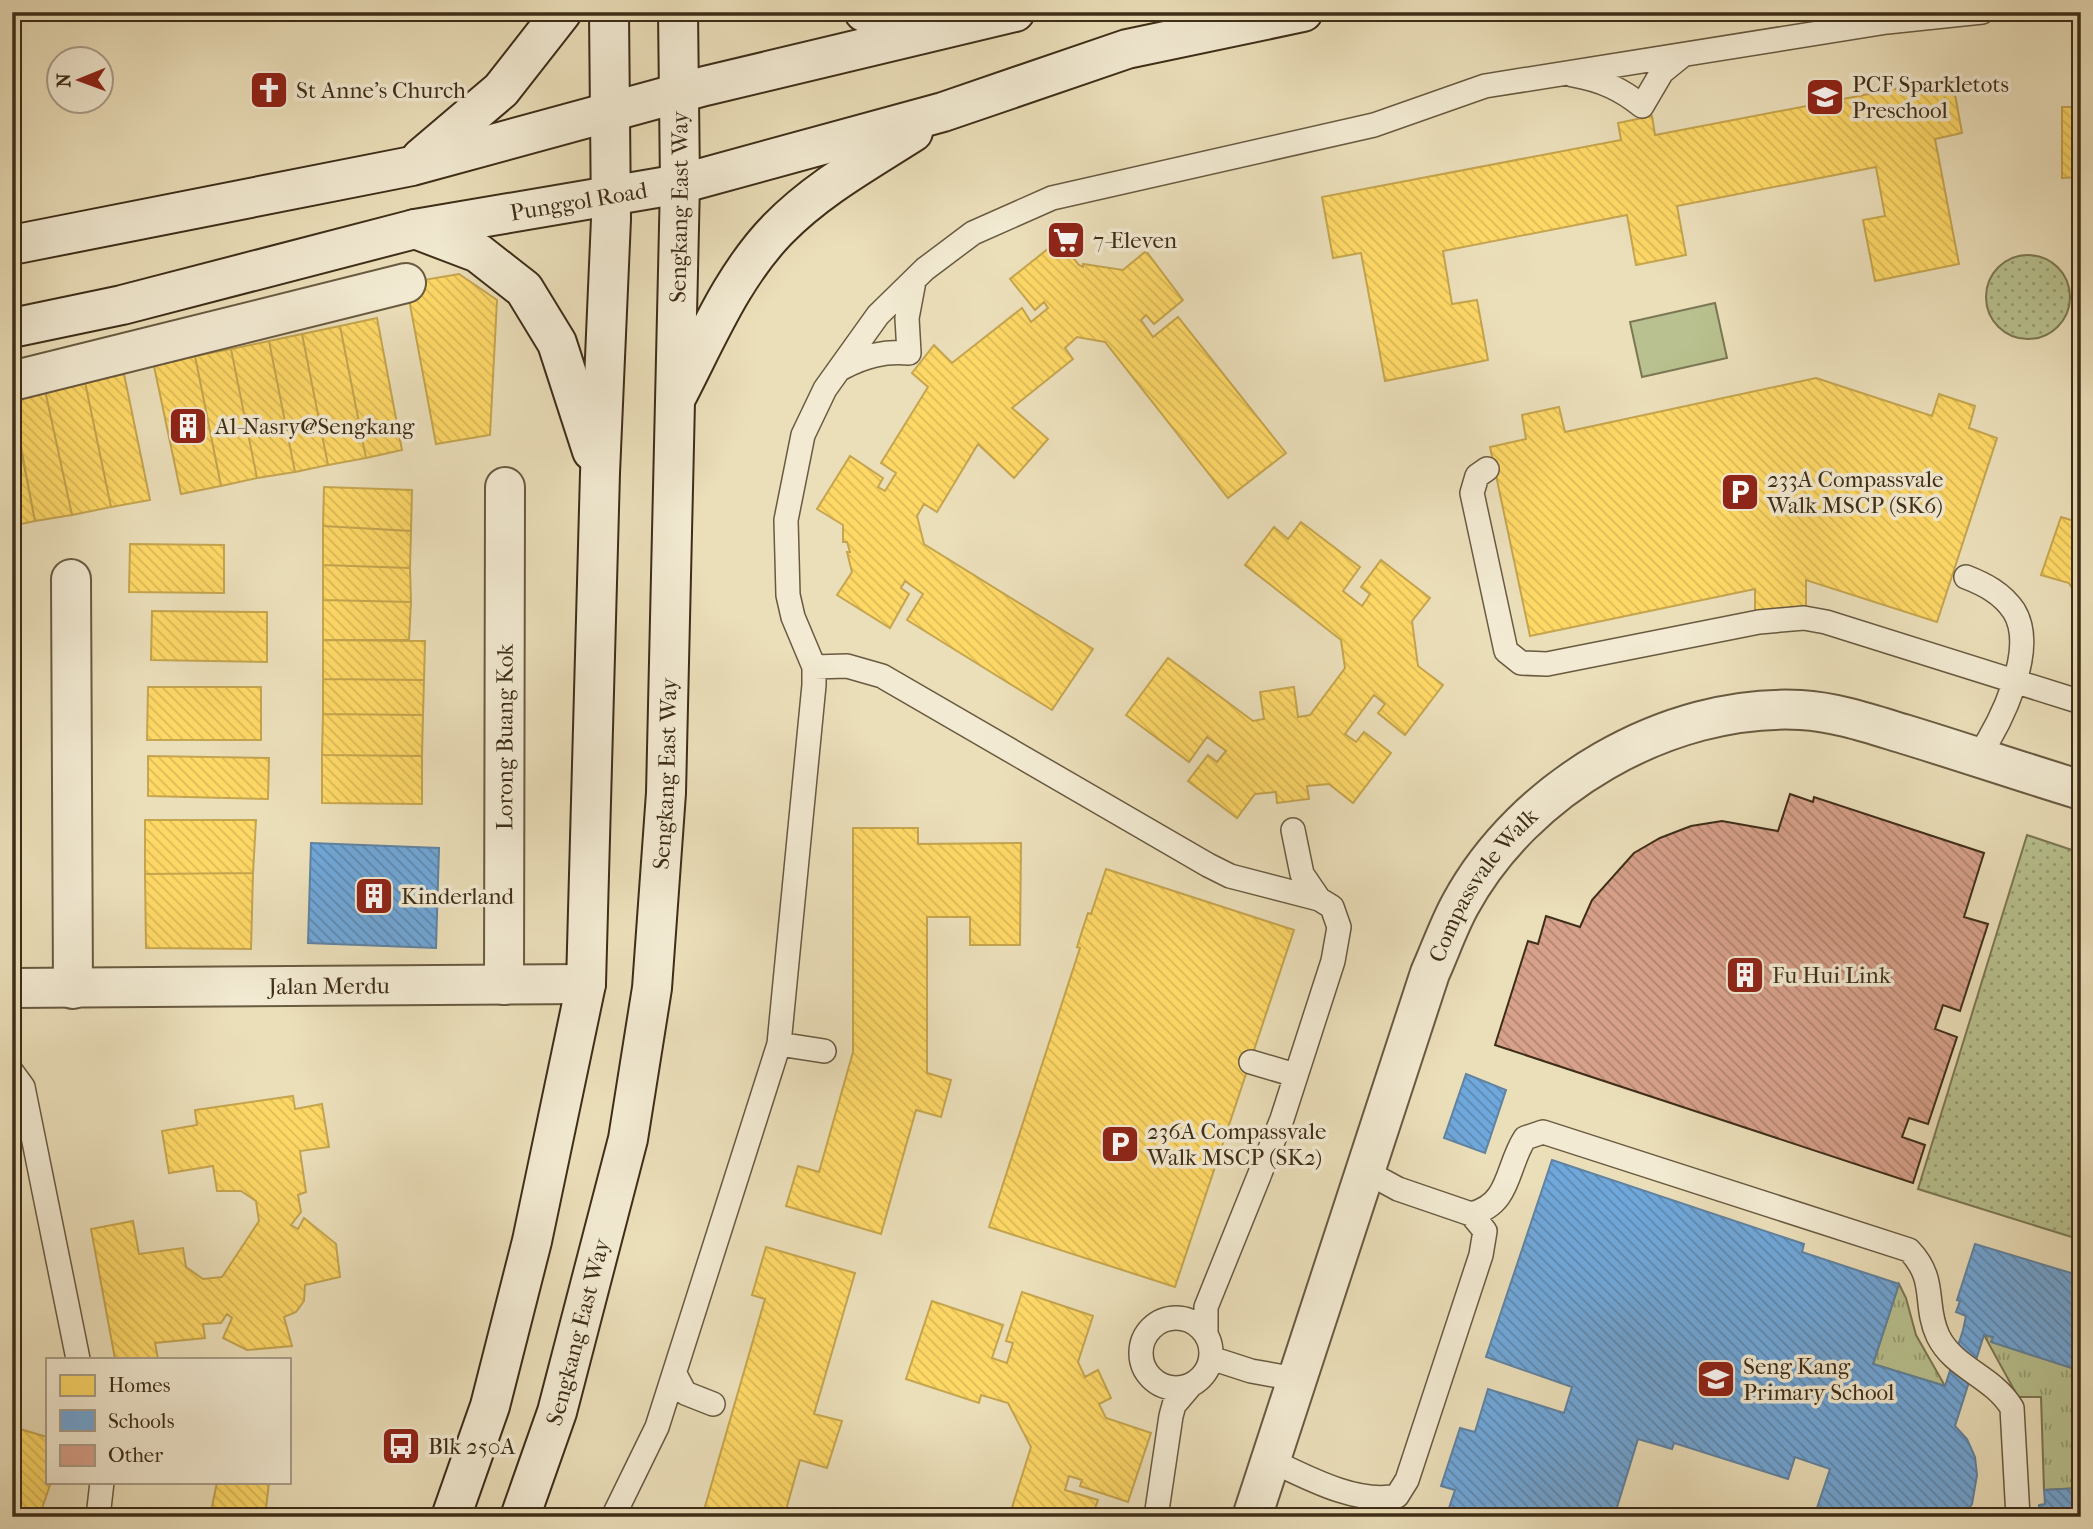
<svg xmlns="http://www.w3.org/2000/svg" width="2093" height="1529" font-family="'IM FELL French Canon',serif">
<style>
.grass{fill:url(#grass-tufts);stroke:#7b7754;stroke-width:2}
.park{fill:url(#park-dots);stroke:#7b7754;stroke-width:2}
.garden{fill:#b8c18f;stroke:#7b7754;stroke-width:2}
.homes{fill:url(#homes-back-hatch);stroke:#c5a54f;stroke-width:2}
.schools{fill:url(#schools-back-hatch);stroke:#6083a1;stroke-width:2}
.building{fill:url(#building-back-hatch);stroke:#3e2d18;stroke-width:2}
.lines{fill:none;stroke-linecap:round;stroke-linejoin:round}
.lane-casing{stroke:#695a40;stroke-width:26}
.street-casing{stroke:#695a40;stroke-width:42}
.secondary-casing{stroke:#3e2d18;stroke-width:42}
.lane{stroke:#f2ead2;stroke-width:23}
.street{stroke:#f2ead2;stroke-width:38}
.secondary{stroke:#f2ead2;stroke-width:38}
.labels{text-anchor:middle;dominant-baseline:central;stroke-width:7;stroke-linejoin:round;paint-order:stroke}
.poi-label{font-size:23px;fill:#3e2d18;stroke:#f2ead2;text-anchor:start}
.street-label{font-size:23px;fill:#3e2d18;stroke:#f2ead2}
</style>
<defs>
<pattern id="grass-tufts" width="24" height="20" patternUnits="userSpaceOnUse" patternTransform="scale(1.75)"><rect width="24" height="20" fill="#b8c18f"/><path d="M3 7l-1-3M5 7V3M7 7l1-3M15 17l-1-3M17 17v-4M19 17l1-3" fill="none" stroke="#979d74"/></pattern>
<pattern id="park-dots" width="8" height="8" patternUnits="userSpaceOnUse" patternTransform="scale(1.75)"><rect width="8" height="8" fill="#b8c18f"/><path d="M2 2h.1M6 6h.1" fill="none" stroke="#979d74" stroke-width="1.8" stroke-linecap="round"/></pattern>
<pattern id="homes-back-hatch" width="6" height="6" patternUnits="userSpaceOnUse" patternTransform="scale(1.75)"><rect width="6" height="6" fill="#ffd966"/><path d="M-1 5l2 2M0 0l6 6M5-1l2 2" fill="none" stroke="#dcbb58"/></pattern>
<pattern id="schools-back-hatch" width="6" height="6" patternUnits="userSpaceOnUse" patternTransform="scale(1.75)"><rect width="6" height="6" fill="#6fa8dc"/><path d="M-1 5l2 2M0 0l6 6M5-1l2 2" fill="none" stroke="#5d89b1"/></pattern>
<pattern id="building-back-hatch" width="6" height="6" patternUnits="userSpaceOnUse" patternTransform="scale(1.75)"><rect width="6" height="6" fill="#d8a18b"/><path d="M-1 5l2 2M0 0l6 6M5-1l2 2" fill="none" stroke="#b18471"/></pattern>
</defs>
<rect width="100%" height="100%" fill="#ebdfba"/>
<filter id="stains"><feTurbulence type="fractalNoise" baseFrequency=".00286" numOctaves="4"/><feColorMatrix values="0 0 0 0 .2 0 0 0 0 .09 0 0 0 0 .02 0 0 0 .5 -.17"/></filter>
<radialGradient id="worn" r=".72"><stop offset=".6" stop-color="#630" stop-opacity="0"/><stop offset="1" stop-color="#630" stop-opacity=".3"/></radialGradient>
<path class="grass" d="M1899,1284L1906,1298L1916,1335L1945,1386L1873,1364Z
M1984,1335L1993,1337L1992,1342L2081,1371V1385L2078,1386L2081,1488L2044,1490L2041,1397H2018Z"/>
<path class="park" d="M1986 297a42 42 0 1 1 84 0a42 42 0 1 1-84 0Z
M2027,835L2081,853V1240L1918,1189Z"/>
<path class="garden" d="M1715,303L1727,358L1642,377L1630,322Z"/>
<path class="homes" d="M1952,78L1962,133L1935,139L1959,264L1875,281L1863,220L1885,216L1876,167L1677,206L1686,255L1636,265L1627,215L1443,251L1452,304L1477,300L1488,360L1385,381L1361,253L1333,258L1322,197L1621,140L1618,123L1652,116L1655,135Z
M2062,107H2081V177L2062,178Z
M1059,240L1079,265L1083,267V264L1123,270L1146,251L1183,300L1154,324L1146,315L1141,320L1153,337L1178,317L1286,453L1228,498L1105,342L1077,337L1065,348L1073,359L1012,408L1048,439L1014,478L978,444L937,512L924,504L917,516L924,544L1093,649L1052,710L907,620L923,594L905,581L901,588L909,594L890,628L837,595L852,572L847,552H850L847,542H843V525L817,509L850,456L883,478L878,487L885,491L896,473L881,463L928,387L912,373L934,345L952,363L1022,308L1031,322L1048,308L1044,302L1035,310L1010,279Z
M459,274L497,300L490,435L436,444L406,283Z
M377,318L402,450L366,458L340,326Z
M340,326L366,458L328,465L302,334Z
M302,334L328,465L295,472L269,341Z
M269,341L295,472L257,478L231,349Z
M231,349L257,478L221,486L195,356Z
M195,356L221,486L181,494L154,366Z
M124,374L150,500L111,507L85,382Z
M1816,378L1932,416L1939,394L1975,406L1969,428L1997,438L1937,622L1806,580V610L1755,613V589L1530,636L1490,447L1526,439L1522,415L1559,407L1565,432Z
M85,382L111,507L72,515L45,390Z
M45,390L72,515L35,521L12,399Z
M15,420L35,521L12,526V421Z
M324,487L412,490L411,531L323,526Z
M2061,517L2081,523V604L2069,583L2041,575Z
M1301,522L1360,567L1343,591L1362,606L1370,594L1361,587L1381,560L1430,598L1412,621L1418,666L1443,685L1405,735L1378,713L1385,704L1374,695L1345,734L1356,742L1364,732L1391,753L1353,803L1329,784L1307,786L1309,799L1277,803L1276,792L1255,794L1237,818L1188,781L1208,755L1217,762L1226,751L1207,737L1189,762L1126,715L1168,658L1253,721L1264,719L1260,692L1294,687L1298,717L1310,715L1345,668L1341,640L1245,565L1274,527L1288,539Z
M323,526L411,531L410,568L323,565Z
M130,544L224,545V593L129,592Z
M323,565L410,568L411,602L323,600Z
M323,600L411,602L409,640H323Z
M152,611L267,612V662L151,660Z
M323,640L425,641L424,680L323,679Z
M323,679L424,680L423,715L323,714Z
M148,687H261V740H147Z
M323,714L423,715L422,756L322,755Z
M322,755L422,756V804L322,803Z
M148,756L269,758L268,799L148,796Z
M145,820H256L253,873L145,874Z
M853,828H918V844L1021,843L1020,945H970V917H927V1073L951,1080L941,1117L916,1110L881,1234L786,1206L798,1166L819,1172L853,1052Z
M1106,869L1294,930L1175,1287L989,1227L1080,948L1077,947L1083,928L1088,913L1091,914Z
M253,873L251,949L146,948L145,874Z
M293,1096L295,1109L322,1104L329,1147L300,1151L306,1192L298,1195L301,1212L291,1225L298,1229L304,1218L336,1244L340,1277L305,1285L304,1301L296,1312L284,1317L292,1346L247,1350L223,1338L232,1318L227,1314L221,1323L203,1324L205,1338L155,1343L158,1359H115L91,1229L133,1221L139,1254L183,1248L186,1267L203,1279L222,1277L259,1221L256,1201L241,1191H217L213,1166L169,1173L162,1131L197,1125L195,1110Z
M766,1247L855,1273L814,1414L842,1421L827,1468L800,1460L784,1517H702L765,1299L752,1295Z
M1022,1292L1093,1316L1078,1362L1085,1377L1098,1370L1111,1398L1099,1404L1106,1418L1151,1433L1128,1502L1080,1486L1082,1480L1069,1476L1065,1490L1098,1500L1092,1517H1009L1031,1447L1008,1403L981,1395L979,1403L906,1379L932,1301L1003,1325L992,1358L1007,1363L1013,1343L1006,1341Z
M20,1429L47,1437V1482H51L39,1517H12V1447Z
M217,1482H269L265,1517H210Z"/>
<path class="schools" d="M311,843L439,848L436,948L308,943Z
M1466,1074L1506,1090L1485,1153L1444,1138Z
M1552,1160L1804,1244L1802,1252L1899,1284L1873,1364L1945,1386L1963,1330L1966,1316L1956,1312L1960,1301L1957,1300L1975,1244L2081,1276V1371L1991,1342L1993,1337L1984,1335L1955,1426L1967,1439L1975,1457L1977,1475L1972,1504L1963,1517H1814L1830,1469L1795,1457L1788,1479L1674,1443L1672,1449L1638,1439L1614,1517H1446L1455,1490L1441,1486L1460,1428L1475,1432L1488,1389L1564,1413L1572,1387L1486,1357Z
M2078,1385H2081V1477Z
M2081,1488V1517H2039V1505L2045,1504L2044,1490Z"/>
<path class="building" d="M1790,794L1813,802L1814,797L1984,853L1964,917L1988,924L1960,1011L1943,1005L1935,1029L1957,1037L1928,1124L1909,1118L1902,1137L1925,1145L1913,1183L1495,1045L1528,941L1538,944L1546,916L1580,927L1592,900L1634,853L1660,838L1691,826L1722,821L1778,831Z"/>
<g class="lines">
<g class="lane-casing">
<path id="lane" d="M1573,75C1601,80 1621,89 1642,106L1662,72L1683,55
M842,368C864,356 884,351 909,353L907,318L914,281
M1487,469L1477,476L1472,493L1506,651L1521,663L1547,664L1759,622L1804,618L1826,622L2081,702
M1966,577C1984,584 2002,593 2014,611C2038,650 2000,724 1978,757
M814,667L847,666L882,676L1208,865L1230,876L1319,899L1332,907L1339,927L1333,961L1282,1119L1206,1307V1335
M1293,830L1302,874L1319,899
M779,1044L824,1051
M1251,1062L1295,1075
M12,1072L23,1087L78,1359
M1471,1214C1511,1204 1506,1167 1525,1138L1543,1132L1909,1250C1938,1280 1923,1304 1938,1336C1954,1369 1993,1376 2012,1408L2018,1517
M1141 1353a35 35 0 1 1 70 0a35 35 0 1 1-70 0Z
M1211,1358L1251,1371L1296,1379
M675,1374L685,1393L713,1404
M1270,1460C1306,1477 1357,1505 1397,1496L1407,1480L1481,1255L1485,1231L1471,1214L1398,1189L1365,1171
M98,1517L102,1482
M613,1517L657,1427L779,1044L814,685V667L793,617L788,595L786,520L803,435L825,389L878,315L925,269L973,233L1052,198L1374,125L1485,86L1887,22L1982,12
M1156,1517L1171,1416L1174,1405L1191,1385"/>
</g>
<g class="street-casing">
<g id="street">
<path d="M12,381L406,283"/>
<path d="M71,579L73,989"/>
<path id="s1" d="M504,985L505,487"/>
<path id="s2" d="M12,988L586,984"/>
<path id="s3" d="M1252,1517L1430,973C1440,951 1448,927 1460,905C1523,788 1667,703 1801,710C1836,712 1871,724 1904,734C1963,752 2022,772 2081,790"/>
</g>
</g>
<g class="secondary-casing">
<g id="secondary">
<path d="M864,12L921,34"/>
<path d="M421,158L501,90L562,12"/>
<path d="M415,229L478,253L524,289L557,343L592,451"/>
<path d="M12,245L412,166L705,86L1015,12"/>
<path id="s4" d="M12,328L122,305L415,229L680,184L943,112L1127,49L1303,12"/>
<path d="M678,394C707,338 733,275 778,229C817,189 866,162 913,132"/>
<path d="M451,1517L490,1406L532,1241L586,984L600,473L611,219L609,12"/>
<path id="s5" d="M520,1517L557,1412L628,1139L652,988L666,793L680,184L678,12"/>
</g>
</g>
<use href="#lane" class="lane"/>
<use href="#street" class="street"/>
<use href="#secondary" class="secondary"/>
</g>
<defs>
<g id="church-square" transform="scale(2.0125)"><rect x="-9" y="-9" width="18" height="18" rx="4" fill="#8f2418" stroke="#f2ead2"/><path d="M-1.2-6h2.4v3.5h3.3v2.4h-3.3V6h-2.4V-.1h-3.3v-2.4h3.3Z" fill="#fff"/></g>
<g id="school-square" transform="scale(2.0125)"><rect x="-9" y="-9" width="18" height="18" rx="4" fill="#8f2418" stroke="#f2ead2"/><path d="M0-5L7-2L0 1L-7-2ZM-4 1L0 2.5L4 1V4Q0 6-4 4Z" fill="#fff"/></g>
<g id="supermarket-square" transform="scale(2.0125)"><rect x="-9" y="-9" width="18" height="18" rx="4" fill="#8f2418" stroke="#f2ead2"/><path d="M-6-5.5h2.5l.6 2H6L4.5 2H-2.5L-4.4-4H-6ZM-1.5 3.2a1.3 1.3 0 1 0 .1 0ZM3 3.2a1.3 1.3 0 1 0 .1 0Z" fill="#fff"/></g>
<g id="building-square" transform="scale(2.0125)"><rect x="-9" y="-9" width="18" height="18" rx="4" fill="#8f2418" stroke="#f2ead2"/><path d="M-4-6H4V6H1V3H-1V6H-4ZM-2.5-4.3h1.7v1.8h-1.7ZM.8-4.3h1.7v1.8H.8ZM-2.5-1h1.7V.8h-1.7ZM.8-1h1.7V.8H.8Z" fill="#fff"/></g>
<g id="parking-square" transform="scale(2.0125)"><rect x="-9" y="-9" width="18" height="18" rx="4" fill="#8f2418" stroke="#f2ead2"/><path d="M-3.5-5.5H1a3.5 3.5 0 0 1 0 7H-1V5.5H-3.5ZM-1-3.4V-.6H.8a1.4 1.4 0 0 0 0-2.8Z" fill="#fff"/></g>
<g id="bus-square" transform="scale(2.0125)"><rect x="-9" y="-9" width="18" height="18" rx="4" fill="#8f2418" stroke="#f2ead2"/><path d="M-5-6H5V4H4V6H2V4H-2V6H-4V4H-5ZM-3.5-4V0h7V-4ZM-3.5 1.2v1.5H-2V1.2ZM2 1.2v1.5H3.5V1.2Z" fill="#fff"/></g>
</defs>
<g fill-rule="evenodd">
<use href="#church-square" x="269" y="90"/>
<use href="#school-square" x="1825" y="97"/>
<use href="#supermarket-square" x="1066" y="240"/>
<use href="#building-square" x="188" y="426"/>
<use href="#parking-square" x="1740" y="492"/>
<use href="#building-square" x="374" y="896"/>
<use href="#building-square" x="1745" y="975"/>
<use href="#parking-square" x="1120" y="1144"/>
<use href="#school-square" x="1716" y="1379"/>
<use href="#bus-square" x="401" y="1446"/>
</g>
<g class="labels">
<g class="poi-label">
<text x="1852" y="84">PCF Sparkletots<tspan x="1852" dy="26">Preschool</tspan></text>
<text x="296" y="90">St Anne's Church</text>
<text x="1093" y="240">7-Eleven</text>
<text x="215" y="426">Al-Nasry@Sengkang</text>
<text x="1767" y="479">233A Compassvale<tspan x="1767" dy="26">Walk MSCP (SK6)</tspan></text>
<text x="401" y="896">Kinderland</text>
<text x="1772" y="975">Fu Hui Link</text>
<text x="1147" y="1131">236A Compassvale<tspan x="1147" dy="26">Walk MSCP (SK2)</tspan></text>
<text x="1743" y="1366">Seng Kang<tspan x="1743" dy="26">Primary School</tspan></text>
<text x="428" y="1446">Blk 250A</text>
</g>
<g class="street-label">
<text stroke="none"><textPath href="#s4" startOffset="581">Punggol Road</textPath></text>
<text stroke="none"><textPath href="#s5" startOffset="1328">Sengkang East Way</textPath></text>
<text stroke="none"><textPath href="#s1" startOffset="248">Lorong Buang Kok</textPath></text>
<text stroke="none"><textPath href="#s5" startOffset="761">Sengkang East Way</textPath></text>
<text stroke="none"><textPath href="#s3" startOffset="676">Compassvale Walk</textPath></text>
<text stroke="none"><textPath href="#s2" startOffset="317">Jalan Merdu</textPath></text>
<text stroke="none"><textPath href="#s5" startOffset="194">Sengkang East Way</textPath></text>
</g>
</g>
<rect width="2093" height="1529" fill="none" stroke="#ebdfba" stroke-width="42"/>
<rect x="14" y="14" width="2065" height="1501" fill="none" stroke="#3e2d18" stroke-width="3.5"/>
<rect x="21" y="21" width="2051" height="1487" fill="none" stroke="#3e2d18" stroke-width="2"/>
<rect x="46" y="1358" width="245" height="126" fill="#f2ead2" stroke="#aa9e88" stroke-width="2"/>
<rect x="60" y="1375" width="35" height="21" fill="#ffd966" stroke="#aa9e88" stroke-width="2"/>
<text x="108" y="1392" font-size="21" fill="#3e2d18">Homes</text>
<rect x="60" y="1410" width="35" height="21" fill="#6fa8dc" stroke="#aa9e88" stroke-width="2"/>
<text x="108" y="1428" font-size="21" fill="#3e2d18">Schools</text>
<rect x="60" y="1445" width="35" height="21" fill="#d8a18b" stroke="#aa9e88" stroke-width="2"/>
<text x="108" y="1462" font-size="21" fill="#3e2d18">Other</text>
<g transform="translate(80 80) rotate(269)"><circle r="33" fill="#f2ead2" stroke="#aa9e88" stroke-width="2"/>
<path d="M0-5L12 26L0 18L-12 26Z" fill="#8f2418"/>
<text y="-10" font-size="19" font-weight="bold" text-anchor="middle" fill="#3e2d18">N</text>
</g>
<rect width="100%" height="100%" filter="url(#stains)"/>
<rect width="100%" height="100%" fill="url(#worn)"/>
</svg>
